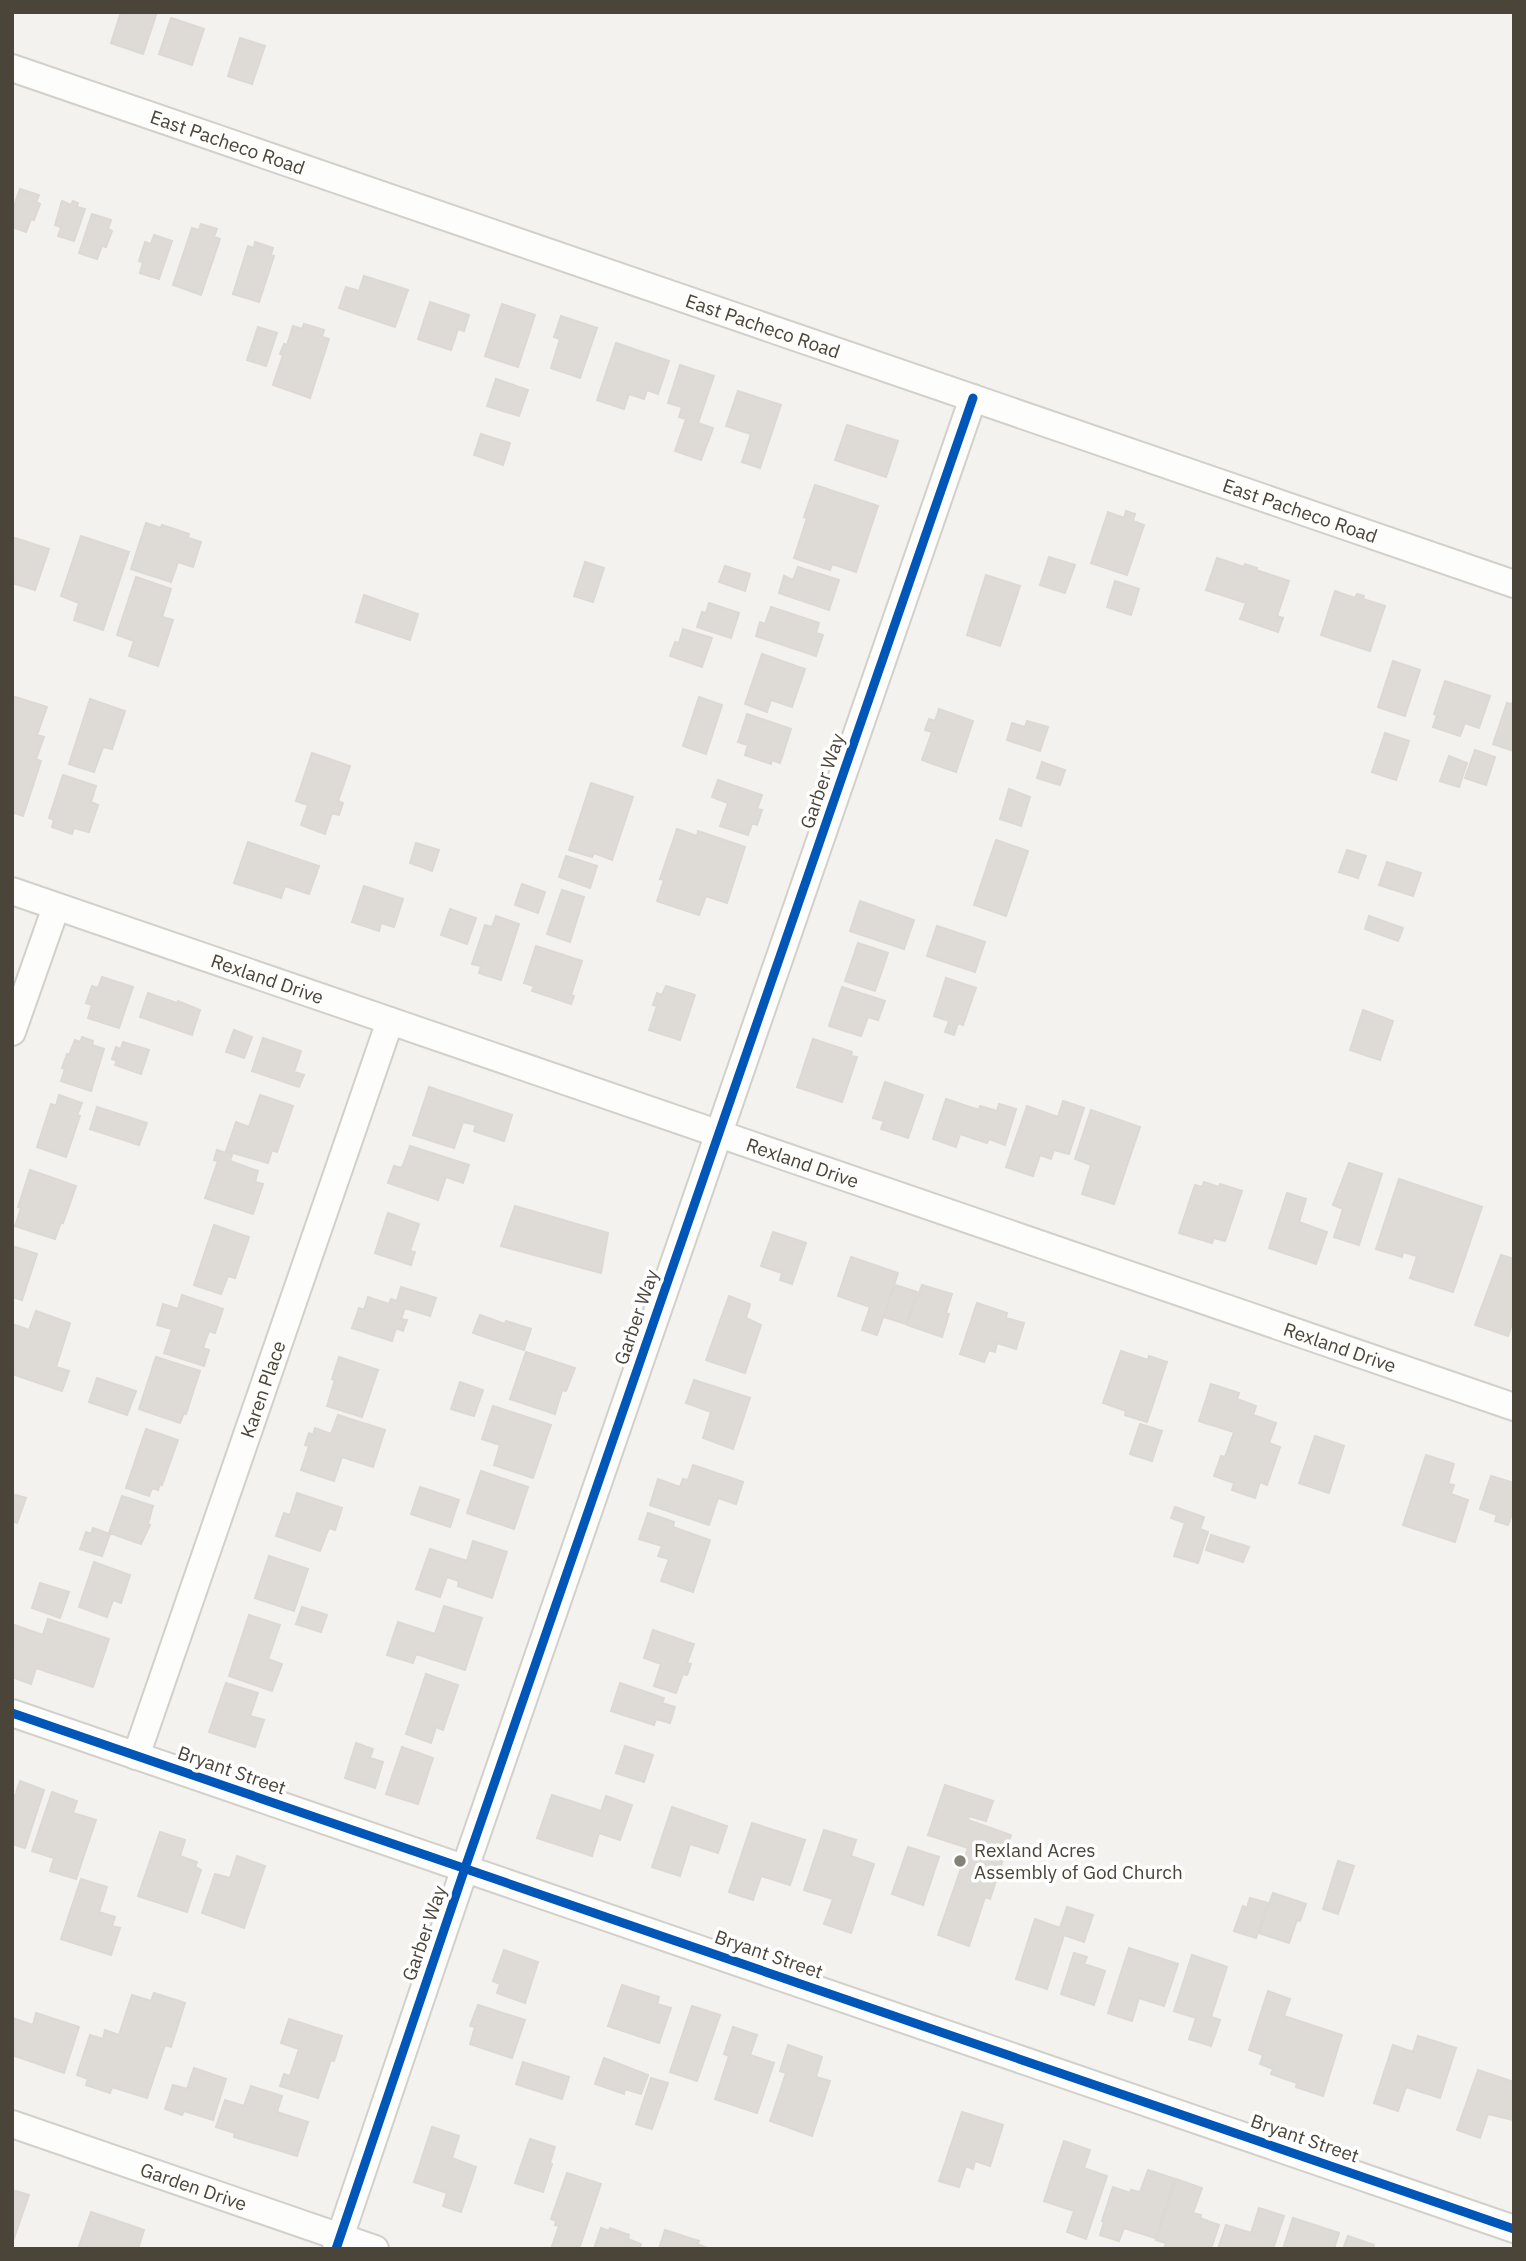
<svg xmlns="http://www.w3.org/2000/svg" width="1526" height="2261" font-family="'IBM Plex Sans',sans-serif">
<style>
.building{fill:#dedbd6;stroke:#dcd9d4;stroke-width:2}
.lines{fill:none;stroke-linecap:round;stroke-linejoin:round}
.street-casing{stroke:#d2d0cb;stroke-width:30}
.street{stroke:#fdfdfc;stroke-width:26}
.cycleway-casing{stroke:#fff;stroke-width:13}
.cycleway{stroke:#0057b8;stroke-width:9}
.poi-dot{fill:#868178;stroke:#fff;stroke-width:2.5}
.labels{text-anchor:middle;dominant-baseline:central;stroke-width:7;stroke-linejoin:round;paint-order:stroke}
.street-label{font-size:19px;fill:#4b4439;stroke:#fff}
.poi-label{font-size:19px;fill:#4b4439;stroke:#fff;text-anchor:start}
</style>
<rect width="100%" height="100%" fill="#f4f2ee"/>
<path class="building" d="M121,12H157L143,54L111,43Z
M171,18L204,29L192,65L159,54Z
M240,38L265,46L252,84L228,76Z
M20,189L39,195L36,202L40,204L34,220L31,219L26,232L12,227V212Z
M62,201L71,205L73,201L78,203L77,207L85,209L74,241L58,236L61,227L55,225Z
M92,214L111,220L108,229L112,231L106,247L102,246L97,259L79,253Z
M201,224L217,229L214,237L220,239L201,295L173,285L192,228L199,230Z
M154,235L172,241L159,279L140,273L143,262L139,261L145,242L151,244Z
M255,242L273,248L271,255L274,256L259,302L233,294L248,246L254,248Z
M364,276L408,290L395,327L339,308L346,287L359,291Z
M430,302L469,315L464,331L458,329L451,350L418,339Z
M502,304L535,315L518,367L485,356Z
M561,316L597,328L580,378L551,368L560,339L554,337Z
M304,324L324,330L322,337L329,339L310,398L273,385L283,355L280,354L284,344L287,345L293,326L302,329Z
M258,327L277,333L266,366L247,360Z
M616,343L669,361L658,394L647,390L644,399L629,394L624,409L597,400Z
M680,365L714,376L698,423L713,428L701,460L675,451L686,419L679,417L682,407L668,403Z
M496,379L528,390L519,416L487,406Z
M738,391L781,405L760,468L742,462L751,434L726,426Z
M847,425L898,441L886,477L835,460Z
M481,434L510,443L503,465L474,455Z
M815,485L878,506L856,572L832,564L830,570L794,558L807,518L804,517Z
M1126,511L1135,514L1133,521L1144,525L1127,575L1091,563L1108,512L1124,518Z
M146,523L161,528L162,525L189,534L188,538L201,542L193,567L178,562L171,582L131,569Z
M81,536L129,552L103,630L74,620L79,603L61,596Z
M12,537L49,549L35,590L12,583Z
M1049,557L1075,565L1065,593L1040,585Z
M1217,558L1244,567L1245,564L1257,568L1256,570L1289,581L1277,616L1283,618L1278,632L1240,619L1246,603L1206,590Z
M585,562L604,568L593,602L574,596Z
M725,566L750,574L745,591L719,582Z
M798,567L839,580L829,610L779,593L784,576L793,580Z
M986,575L1020,586L1000,646L967,635Z
M136,577L171,589L162,617L173,620L158,666L129,656L134,641L117,635Z
M1115,581L1139,589L1131,615L1107,607Z
M1335,591L1355,598L1357,594L1364,596L1363,599L1385,606L1370,651L1321,635Z
M364,595L418,614L410,640L356,622Z
M709,603L739,613L731,638L697,627L702,612L706,613Z
M771,607L819,623L816,633L823,635L816,656L756,636L760,622L765,624Z
M683,629L712,638L702,667L670,656L675,642L679,643Z
M762,654L805,669L792,707L771,700L767,712L745,704Z
M1393,661L1420,670L1405,716L1378,707Z
M1445,681L1490,696L1479,728L1465,723L1460,736L1433,727L1437,715L1434,714Z
M15,697L47,707L37,735L44,737L36,759L41,761L23,816L12,812V704Z
M699,697L722,705L706,754L683,746Z
M90,699L125,711L112,749L103,747L94,772L69,764Z
M1514,700V751L1493,744L1507,703L1512,704Z
M939,709L973,721L956,772L922,760L932,732L925,730L929,719L935,721Z
M747,714L791,729L780,763L772,760L771,764L745,755L748,745L738,742Z
M1027,721L1048,727L1040,751L1007,740L1012,723L1025,727Z
M1385,733L1409,741L1396,780L1372,772Z
M1475,750L1495,757L1486,785L1465,778Z
M312,753L350,766L338,801L343,803L339,815L332,813L325,834L301,825L308,805L296,801Z
M1449,756L1467,763L1459,787L1440,781Z
M1042,762L1065,770L1060,785L1037,778Z
M63,775L96,786L91,802L98,805L89,832L74,828L72,834L52,827L54,820L49,818Z
M718,780L762,795L757,809L762,810L757,825L752,823L748,835L720,826L728,803L712,797Z
M591,783L633,797L612,860L594,853L592,857L569,850Z
M1009,789L1030,797L1021,826L1000,819Z
M677,829L697,836L698,831L745,847L727,903L706,896L699,915L657,901L664,880L660,879Z
M996,840L1028,851L1006,916L974,905Z
M248,842L319,866L309,894L285,886L281,898L234,883Z
M416,843L439,850L432,871L410,863Z
M1347,850L1366,856L1358,878L1339,872Z
M566,856L597,866L590,888L559,877Z
M1387,862L1421,873L1413,896L1379,885Z
M522,884L545,892L538,913L515,905Z
M364,886L403,899L394,927L381,923L379,931L352,922Z
M562,890L584,897L570,942L547,934Z
M860,901L914,920L904,949L850,931Z
M450,909L476,918L467,944L441,935Z
M496,916L519,924L501,980L479,973L481,966L472,964L485,925L492,927Z
M1369,916L1403,928L1398,941L1365,929Z
M937,926L985,942L975,972L927,956Z
M858,943L888,953L875,991L845,981Z
M536,946L582,961L571,995L574,996L571,1004L532,991L534,986L524,983Z
M102,977L133,987L119,1028L88,1018L92,1005L86,1003L92,986L98,988Z
M946,978L976,988L963,1025L958,1023L954,1035L945,1032L949,1021L934,1016Z
M666,986L695,995L680,1040L649,1030L657,1006L653,1005L657,993L662,995Z
M842,987L885,1001L878,1020L868,1017L861,1036L829,1026Z
M148,993L177,1003L178,1001L200,1010L192,1035L140,1017Z
M1363,1010L1393,1021L1380,1060L1350,1050Z
M234,1030L252,1037L244,1058L226,1052Z
M82,1037L93,1041L92,1045L104,1049L91,1091L61,1081L65,1069L62,1068L67,1054L69,1055L75,1040L80,1042Z
M263,1038L301,1051L294,1072L304,1075L299,1087L252,1071Z
M813,1039L852,1052L851,1056L857,1057L842,1102L797,1087Z
M123,1042L149,1050L141,1074L115,1065L117,1061L112,1059L116,1047L121,1049Z
M885,1082L923,1095L908,1138L881,1129L884,1121L873,1118Z
M429,1087L512,1115L504,1141L474,1131L476,1125L463,1122L454,1148L413,1135Z
M59,1095L82,1103L77,1115L80,1116L66,1157L37,1147L51,1104L56,1106Z
M260,1095L293,1106L277,1152L272,1150L268,1163L226,1151L236,1122L249,1127Z
M946,1099L979,1110L980,1106L997,1111L999,1104L1016,1109L1005,1145L989,1139L987,1143L960,1134L956,1147L933,1139Z
M1063,1101L1084,1108L1069,1154L1054,1150L1051,1159L1040,1155L1033,1176L1006,1167L1027,1106L1058,1117Z
M97,1107L147,1123L139,1145L90,1129Z
M1091,1110L1140,1127L1114,1204L1082,1194L1091,1165L1075,1159Z
M410,1146L469,1165L463,1183L446,1177L438,1200L388,1183L394,1166L402,1168Z
M217,1150L232,1155L230,1161L258,1171L255,1182L263,1184L253,1214L205,1198L218,1161L214,1160Z
M1349,1163L1382,1174L1359,1245L1334,1237L1343,1209L1333,1205Z
M30,1170L76,1186L63,1223L61,1222L55,1239L15,1226L21,1208L18,1207Z
M1399,1179L1482,1207L1453,1292L1410,1278L1417,1256L1403,1252L1402,1257L1376,1249Z
M1204,1182L1219,1187L1220,1184L1242,1191L1225,1241L1214,1238L1212,1243L1179,1233L1195,1185L1202,1187Z
M1287,1193L1306,1199L1299,1222L1327,1232L1316,1264L1269,1248Z
M515,1206L608,1233L601,1273L501,1246Z
M388,1213L419,1224L410,1251L415,1252L411,1265L375,1253Z
M214,1225L249,1237L235,1278L228,1276L221,1294L194,1285Z
M773,1232L806,1243L792,1284L780,1280L782,1273L761,1266Z
M12,1246L37,1254L22,1300L12,1297Z
M1501,1255L1514,1259L1511,1273L1514,1274V1318L1508,1336L1475,1325Z
M851,1257L898,1273L877,1335L862,1330L870,1307L838,1296Z
M895,1285L917,1292L906,1324L884,1317Z
M922,1285L952,1294L946,1313L949,1314L942,1337L907,1325Z
M401,1287L436,1298L430,1316L405,1308L401,1319L407,1320L403,1331L396,1328L392,1341L352,1328L359,1308L364,1310L368,1297L389,1304L391,1299L397,1301Z
M182,1295L223,1309L215,1333L209,1331L203,1348L209,1350L204,1366L164,1353L172,1329L157,1325L163,1304L178,1309Z
M729,1296L750,1304L746,1318L761,1325L745,1373L706,1360Z
M977,1303L1007,1313L1006,1318L1024,1323L1016,1349L997,1343L995,1352L989,1350L984,1362L960,1354Z
M36,1311L70,1323L56,1367L69,1371L62,1391L12,1374V1324L29,1330Z
M480,1315L505,1324L506,1321L531,1329L524,1350L473,1333Z
M1121,1351L1148,1360L1149,1356L1167,1362L1147,1422L1125,1415L1126,1411L1103,1403Z
M526,1352L575,1368L566,1391L562,1390L555,1414L510,1399Z
M156,1357L200,1371L186,1414L184,1413L180,1423L139,1409Z
M339,1357L378,1370L362,1417L327,1406L335,1380L332,1379Z
M97,1378L136,1391L127,1415L89,1402Z
M694,1380L750,1398L733,1449L703,1438L711,1412L686,1403Z
M460,1382L483,1390L474,1416L451,1409Z
M1211,1384L1239,1393L1237,1399L1256,1406L1253,1415L1276,1423L1269,1443L1280,1447L1267,1485L1260,1482L1255,1498L1232,1490L1234,1483L1214,1476L1221,1456L1225,1457L1234,1432L1199,1421Z
M493,1406L551,1425L533,1478L494,1465L500,1445L482,1439Z
M338,1415L385,1430L373,1467L342,1457L334,1481L301,1470L309,1446L305,1445L309,1433L313,1435L315,1428L331,1434Z
M1140,1424L1162,1431L1152,1461L1130,1454Z
M146,1429L178,1440L162,1485L160,1484L158,1490L152,1488L149,1496L126,1488Z
M1315,1436L1344,1446L1329,1493L1299,1483Z
M1426,1455L1454,1464L1448,1484L1454,1485L1451,1494L1468,1500L1455,1542L1403,1525Z
M693,1465L743,1482L736,1504L718,1498L709,1525L650,1505L658,1479L680,1487L683,1479L688,1480Z
M481,1471L528,1487L514,1529L467,1513Z
M1491,1476L1514,1483V1509L1508,1525L1495,1521L1497,1515L1480,1509Z
M420,1487L459,1500L450,1527L411,1514Z
M297,1493L342,1508L335,1530L329,1528L320,1551L276,1536L284,1513L290,1515Z
M12,1494L26,1498L17,1523L12,1521Z
M122,1496L153,1506L148,1524L150,1525L141,1544L109,1533Z
M1175,1507L1204,1517L1200,1529L1208,1532L1198,1563L1174,1556L1185,1523L1171,1518Z
M648,1513L674,1522L673,1527L710,1540L693,1592L661,1581L669,1559L658,1556L662,1546L639,1539Z
M93,1528L110,1534L102,1556L80,1549L86,1532L91,1534Z
M1211,1535L1249,1547L1243,1562L1206,1550Z
M473,1541L507,1552L492,1598L458,1586L459,1581L447,1577L440,1597L416,1589L430,1549L467,1561Z
M269,1556L308,1569L294,1611L255,1598Z
M94,1562L130,1575L121,1603L113,1600L107,1617L79,1607Z
M40,1583L69,1592L60,1618L32,1608Z
M444,1606L482,1618L465,1670L416,1654L413,1663L387,1655L398,1622L435,1634Z
M302,1607L327,1615L321,1632L296,1624Z
M249,1615L280,1625L268,1659L282,1664L272,1691L229,1676Z
M48,1619L109,1639L93,1687L36,1668L31,1684L12,1677L14,1625L43,1635Z
M653,1630L694,1644L687,1663L691,1664L687,1675L683,1674L676,1693L654,1686L661,1664L644,1658Z
M426,1674L458,1685L443,1730L436,1727L431,1743L406,1734Z
M226,1683L258,1693L250,1716L264,1720L255,1747L209,1732Z
M620,1683L664,1698L662,1703L675,1707L670,1723L656,1719L654,1725L611,1711Z
M356,1743L373,1749L370,1758L383,1762L375,1788L345,1778Z
M625,1746L653,1755L644,1782L616,1773Z
M402,1747L433,1758L418,1804L386,1794Z
M20,1781L44,1790L25,1848L12,1844V1795L15,1796Z
M945,1785L993,1801L986,1821L969,1816L968,1820L1011,1835L990,1899L985,1897L969,1946L938,1935L968,1848L928,1835Z
M52,1792L77,1801L73,1813L96,1820L76,1879L50,1871L54,1858L32,1851Z
M552,1795L601,1811L606,1796L632,1805L620,1840L599,1833L592,1856L537,1838Z
M672,1807L727,1826L718,1853L690,1844L680,1876L652,1867Z
M752,1823L805,1840L790,1885L761,1876L753,1900L729,1892Z
M824,1830L856,1840L851,1856L874,1864L851,1933L824,1924L833,1899L804,1890Z
M160,1832L185,1840L180,1856L197,1862L195,1867L201,1870L187,1912L138,1896Z
M908,1847L939,1857L923,1905L892,1894Z
M237,1856L265,1866L244,1928L202,1913L215,1874L230,1878Z
M1338,1861L1354,1866L1338,1914L1323,1909Z
M81,1879L107,1887L99,1912L115,1917L112,1926L120,1928L111,1955L61,1939Z
M1273,1893L1306,1904L1300,1921L1297,1920L1289,1943L1259,1933Z
M1250,1898L1268,1903L1256,1938L1234,1931L1243,1906L1247,1908Z
M1067,1907L1093,1915L1084,1942L1064,1935L1047,1989L1016,1979L1035,1919L1060,1928Z
M1129,1948L1178,1964L1164,2006L1139,1998L1132,2021L1108,2013Z
M504,1950L538,1962L525,2003L497,1993L500,1984L493,1981Z
M1074,1953L1087,1957L1084,1964L1105,1971L1094,2005L1061,1994Z
M1192,1955L1227,1967L1211,2017L1220,2020L1211,2046L1189,2039L1196,2018L1174,2011Z
M622,1985L659,1997L657,2004L671,2008L659,2043L608,2026Z
M1268,1991L1290,1999L1284,2016L1342,2035L1323,2096L1296,2087L1297,2083L1271,2074L1273,2069L1260,2064L1263,2055L1249,2050Z
M154,1993L185,2003L171,2047L165,2045L147,2098L112,2087L110,2093L86,2085L88,2079L77,2075L90,2035L103,2039L105,2030L119,2035L132,1995L151,2001Z
M478,2005L525,2020L512,2058L470,2044L475,2027L470,2026Z
M692,2006L720,2015L697,2081L670,2072Z
M36,2013L79,2027L64,2073L12,2055V2018L33,2025Z
M289,2019L342,2036L334,2061L331,2060L318,2098L280,2086L284,2074L290,2076L299,2049L281,2043Z
M733,2027L757,2035L750,2055L774,2063L757,2113L715,2099L729,2056L724,2054Z
M1418,2036L1456,2048L1440,2098L1406,2087L1398,2111L1374,2103L1393,2045L1413,2052Z
M788,2045L822,2057L816,2077L830,2081L812,2136L770,2121L786,2073L780,2071Z
M604,2058L648,2075L641,2094L625,2089L624,2094L595,2084Z
M523,2062L569,2077L562,2099L516,2084Z
M194,2068L226,2079L213,2120L184,2111L182,2115L165,2109L173,2085L187,2089Z
M1478,2070L1514,2082L1513,2120L1488,2114L1480,2138L1457,2130Z
M651,2078L668,2083L652,2129L636,2124Z
M251,2086L282,2096L277,2112L308,2122L297,2156L234,2137L235,2133L216,2127L225,2100L244,2106Z
M962,2112L1003,2125L990,2166L975,2161L973,2169L966,2166L959,2187L939,2181Z
M432,2127L459,2136L452,2158L476,2167L461,2212L443,2206L447,2193L414,2182Z
M530,2139L555,2147L550,2163L552,2164L543,2192L515,2183Z
M1064,2141L1090,2150L1084,2168L1107,2176L1086,2239L1067,2232L1074,2211L1044,2201Z
M1148,2170L1175,2179L1155,2238L1124,2228L1119,2241L1100,2235L1104,2222L1102,2221L1113,2187L1130,2193L1131,2190L1140,2192Z
M567,2173L601,2184L579,2249H551L559,2226L555,2225L556,2221L551,2219Z
M1176,2179L1202,2188L1193,2213L1201,2215L1200,2218L1219,2225L1211,2249H1164L1166,2243L1156,2240Z
M12,2190L29,2195L12,2244Z
M1259,2208L1284,2216L1273,2249H1218L1226,2225L1251,2233Z
M91,2212L144,2230L138,2249H78Z
M1293,2218L1339,2233L1334,2249H1283Z
M601,2228L609,2231L610,2228L629,2235L628,2239L641,2244L639,2249H594Z
M665,2230L699,2241L697,2244L710,2249H659Z
M1348,2236L1374,2245L1372,2249H1343Z"/>
<g class="lines">
<g class="street-casing">
<g id="street">
<path id="s1" d="M12,68L1514,584"/>
<path id="s2" d="M12,891L1514,1407"/>
<path d="M12,1032L56,907"/>
<path d="M12,1713L1514,2229"/>
<path id="s3" d="M136,1756L390,1021"/>
<path id="s4" d="M12,2124L375,2249"/>
<path d="M336,2249L465,1868L973,398"/>
</g>
</g>
<use href="#street" class="street"/>
<g class="cycleway-casing">
<path id="cycleway" d="M12,1713L1514,2229
M336,2249L465,1868L973,398"/>
</g>
<use href="#cycleway" class="cycleway"/>
</g>
<circle class="poi-dot" cx="960" cy="1861" r="7"/>
<g class="labels">
<g class="street-label">
<text stroke="none"><textPath href="#s1" startOffset="228">East Pacheco Road</textPath></text>
<text stroke="none"><textPath href="#s1" startOffset="794">East Pacheco Road</textPath></text>
<text stroke="none"><textPath href="#s1" startOffset="1362">East Pacheco Road</textPath></text>
<text transform="translate(822 781) rotate(-71)">Garber Way</text>
<text stroke="none"><textPath href="#s2" startOffset="270">Rexland Drive</textPath></text>
<text stroke="none"><textPath href="#s2" startOffset="836">Rexland Drive</textPath></text>
<text transform="translate(636 1317) rotate(-71)">Garber Way</text>
<text stroke="none"><textPath href="#s2" startOffset="1404">Rexland Drive</textPath></text>
<text stroke="none"><textPath href="#s3" startOffset="388">Karen Place</textPath></text>
<text transform="translate(232 1770) rotate(19)">Bryant Street</text>
<text transform="translate(424 1933) rotate(-71)">Garber Way</text>
<text transform="translate(769 1954) rotate(19)">Bryant Street</text>
<text transform="translate(1305 2138) rotate(19)">Bryant Street</text>
<text stroke="none"><textPath href="#s4" startOffset="192">Garden Drive</textPath></text>
</g>
<g class="poi-label">
<text x="974" y="1850">Rexland Acres<tspan x="974" dy="22">Assembly of God Church</tspan></text>
</g>
</g>
<rect width="1526" height="2261" fill="none" stroke="#4b4439" stroke-width="28"/>
</svg>
